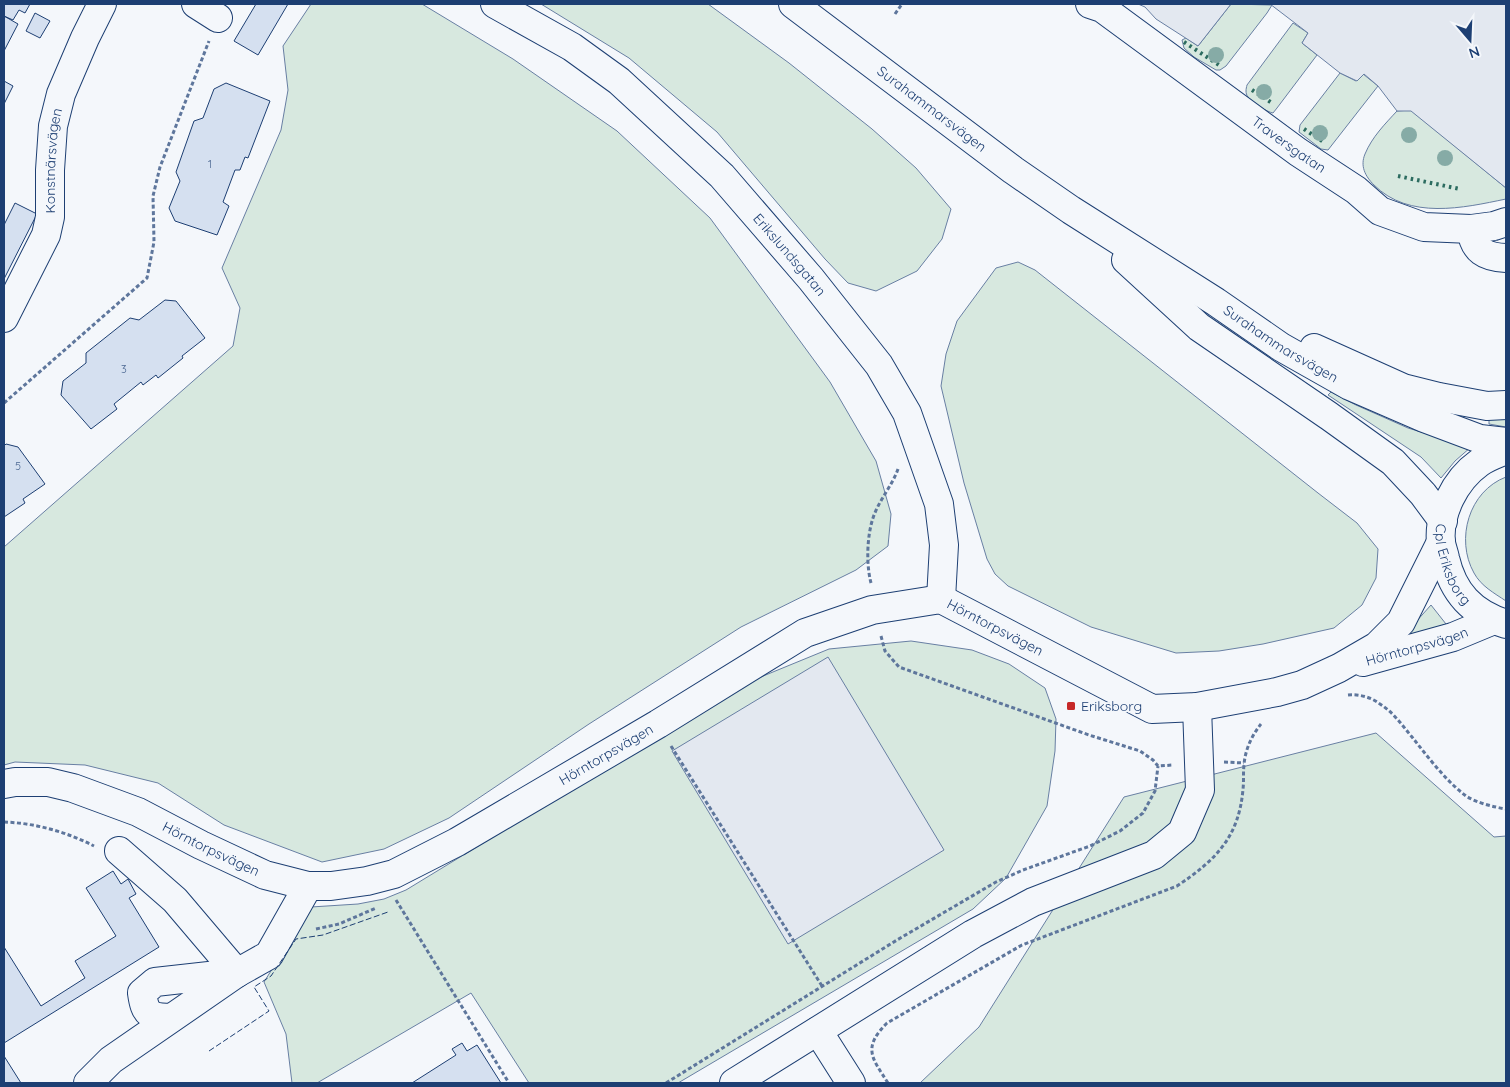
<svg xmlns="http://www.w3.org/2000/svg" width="1510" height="1087" font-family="Quicksand,sans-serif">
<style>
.green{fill:#d7e8df;stroke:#687fa3}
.parking{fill:#e3e8f0;stroke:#687fa3}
.building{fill:#d5e0f0;stroke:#1d3f73}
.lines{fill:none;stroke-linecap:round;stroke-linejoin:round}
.minor-casing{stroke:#1d3f73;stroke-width:30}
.major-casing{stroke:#1d3f73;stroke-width:30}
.path{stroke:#5e769c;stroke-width:3;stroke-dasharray:4 2.5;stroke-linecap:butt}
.minor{stroke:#f4f7fb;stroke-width:28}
.major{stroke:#f4f7fb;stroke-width:28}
.hedge{stroke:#2c6c60;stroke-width:4;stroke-dasharray:2.5 4;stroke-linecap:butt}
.fence{stroke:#1d3f73;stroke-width:1;stroke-dasharray:6 2.5;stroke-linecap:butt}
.tree{fill:#86aba6}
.poi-dot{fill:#c62828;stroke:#f4f7fb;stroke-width:2}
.labels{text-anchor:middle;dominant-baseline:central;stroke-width:4;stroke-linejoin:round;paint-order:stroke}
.number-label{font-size:11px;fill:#4b6792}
.street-label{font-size:14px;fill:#1d3f73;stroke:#f4f7fb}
.poi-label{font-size:14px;fill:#1d3f73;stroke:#f4f7fb;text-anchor:start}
</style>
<rect width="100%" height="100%" fill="#f4f7fb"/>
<path class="green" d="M311,4H422L513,59L617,131L710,218L830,382L876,461L891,514L888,546L856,570L741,627L589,724L449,818L384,849L322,862L224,825L158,783L85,765L15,762L4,765V547L233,346L240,308L222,268L281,130L288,90L283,46Z
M541,4H708L789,63L872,129L916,168L951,209L942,239L917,271L876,291L848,283L825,259L717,132L629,58Z
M1231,4L1272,5L1267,13L1226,66L1220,70H1216L1194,57L1184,48L1182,40L1186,38L1198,46Z
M1293,23L1308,33L1302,43L1317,55L1277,108L1273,113C1267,112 1251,102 1248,97C1245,93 1246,89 1247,85Z
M1340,73L1356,81L1363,74L1378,86L1328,150L1321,149L1299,132L1300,125Z
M1411,110L1506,188V199C1463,208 1409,220 1374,185C1365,176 1360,166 1365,154C1372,137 1385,124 1397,111Z
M1018,262L1035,270L1318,493L1357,523L1378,549L1376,578L1362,605L1334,628L1263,644L1219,651L1176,653L1091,627L1008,586L995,574L987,559L964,483L941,386L946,354L957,321L996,268Z
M1331,392L1356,405L1408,428L1471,447L1455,461L1441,478L1421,457L1328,395Z
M1489,419H1506V427L1489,424Z
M1506,477V601C1494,593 1481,586 1474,573C1455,539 1469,491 1506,477Z
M1431,605L1446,624L1409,638L1405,634Z
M911,641L972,650L1009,664L1045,688L1056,719L1055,751L1047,806L1006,878L973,909L678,1083H529L471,993L317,1083H292L286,1034L264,982L311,907L358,904L384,899L406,890L652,740L751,681L829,649Z
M1376,733L1494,837L1506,836V1083H920L979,1027L1124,797Z"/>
<path class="parking" d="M1138,4H1231L1198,46L1156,19L1145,7Z
M1270,4H1506V188L1411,111H1397L1378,86L1364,74L1357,81L1340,73L1302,43L1308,33Z
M828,657L944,850L788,944L672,751Z"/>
<path class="building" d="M4,4H30L25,13L19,10L13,20L4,16Z
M256,4H288L258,55L234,41Z
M35,13L50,21L40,38L26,31Z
M4,16L18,24L4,51Z
M4,81L13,86L4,104Z
M226,83L270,101L248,158L245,157L240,170H235L223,202L229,206L217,235L175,221L169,208L180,181L176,172L194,121L203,118L214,89Z
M15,203L37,214L4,279V225Z
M165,300L176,301L205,338L182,356L183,358L158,378L156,375L143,385L141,382L114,404L117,409L91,429L61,395L63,381L86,363V353L130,318L139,320Z
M6,444L18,447L45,484L23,499L25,503L4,517V446Z
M113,871L121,884L128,879L136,894L129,898L159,947L4,1043V947L41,1006L85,978L75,961L116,936L86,888Z
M462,1043L467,1051L477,1045L501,1083H412L456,1055L452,1049Z
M4,1056L21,1083H4Z"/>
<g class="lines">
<g class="minor-casing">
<g id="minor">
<path d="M196,4L218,18"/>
<path id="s1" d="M495,4L572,47L619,81L722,176L811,279L879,365L907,413L939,504L944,545L941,599"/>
<path id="s2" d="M1090,4L1102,8L1298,152L1356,190L1380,211L1424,227L1471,229L1494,226L1506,222"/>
<path d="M1471,229C1474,251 1485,257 1506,258"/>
<path id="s3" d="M4,318L46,235L50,217V170L53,126L61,94L85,38L102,4"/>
<path id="s4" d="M1363,662L1453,637L1494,620"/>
<path id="s5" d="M4,784L15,782H48L73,788L138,812L201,845L265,875L308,886H331L367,881L394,874L457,842L658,724L805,633L872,610L941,599L1152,709L1197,707L1277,692L1302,685L1339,668L1377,646L1401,622L1441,542"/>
<path d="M119,851L175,900L237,973"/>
<path d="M171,1018C150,1017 145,1015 142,993L155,982L236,973"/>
<path d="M818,1031L851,1083"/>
<path d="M88,1083L111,1060L237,973L269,955L308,886"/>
<path d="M734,1083L973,934L1033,902L1154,855L1182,832L1200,790L1197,707"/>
</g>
</g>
<g class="major-casing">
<g id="major">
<path id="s6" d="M793,4L1013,170L1071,210L1216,302L1281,347L1350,386L1424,418L1480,439L1506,442"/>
<path d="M1126,260L1199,327L1329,416L1393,462L1423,494L1443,521"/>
<path d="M1314,348L1403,388L1439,397L1487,406L1506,405"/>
<path id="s7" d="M1506,450C1497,454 1487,457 1479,463C1455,480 1438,514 1441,543C1442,548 1444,553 1445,558C1453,593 1472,613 1506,624"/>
</g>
</g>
<path class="path" d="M895,14L902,4
M4,403L147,278L154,242L153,196L160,167L209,41
M871,583C866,564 867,536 873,518C879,500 892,486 898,469
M881,636L885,651L899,667L1089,735L1140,751L1153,760L1158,766L1173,765
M1348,695C1359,694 1371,697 1380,704C1393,712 1402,725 1412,737C1428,757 1445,780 1466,796C1477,803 1494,807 1506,809
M671,746L822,986
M1224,762L1244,763
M4,822C35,823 67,832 94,846
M396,900L509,1083
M316,929L339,924L376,908
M666,1083L897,940L996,882L1023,870L1090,846L1120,831L1143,813L1155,791L1158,766
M888,1083C872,1058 862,1048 887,1023L1022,945L1177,886C1216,860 1239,837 1243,789C1244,781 1243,773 1244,765C1245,750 1252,735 1261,724"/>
<use href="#minor" class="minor"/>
<use href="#major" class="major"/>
<path class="hedge" d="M1184,42L1219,65
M1252,90L1272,103
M1304,129L1325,143
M1398,176L1460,189"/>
<path class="fence" d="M209,1051L269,1011L254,987L271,976L296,939L323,935L388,912"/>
</g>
<g class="tree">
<circle cx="1216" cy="55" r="8"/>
<circle cx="1264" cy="92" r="8"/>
<circle cx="1320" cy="133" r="8"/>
<circle cx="1409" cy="135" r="8"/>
<circle cx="1445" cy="158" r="8"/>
</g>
<rect class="poi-dot" x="1066" y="701" width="10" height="10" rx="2.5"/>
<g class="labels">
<g class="number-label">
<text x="210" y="164">1</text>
<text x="124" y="369">3</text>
<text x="18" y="466">5</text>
</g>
<g class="street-label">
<text stroke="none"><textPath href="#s6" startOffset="174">Surahammarsvägen</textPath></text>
<text stroke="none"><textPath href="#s2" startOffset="244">Traversgatan</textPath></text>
<text stroke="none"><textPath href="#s3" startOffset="168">Konstnärsvägen</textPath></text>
<text stroke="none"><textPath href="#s1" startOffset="390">Erikslundsgatan</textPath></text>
<text stroke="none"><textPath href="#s6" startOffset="595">Surahammarsvägen</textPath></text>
<text stroke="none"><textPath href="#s7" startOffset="146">Cpl Eriksborg</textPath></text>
<text stroke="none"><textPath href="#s5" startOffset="1091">Hörntorpsvägen</textPath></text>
<text stroke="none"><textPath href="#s4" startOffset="56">Hörntorpsvägen</textPath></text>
<text stroke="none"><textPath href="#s5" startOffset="656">Hörntorpsvägen</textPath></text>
<text stroke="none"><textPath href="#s5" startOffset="221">Hörntorpsvägen</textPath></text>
</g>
<g class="poi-label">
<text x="1081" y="706">Eriksborg</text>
</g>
</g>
<rect width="1510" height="1087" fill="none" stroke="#1d3f73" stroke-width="10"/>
<g transform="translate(1470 40) rotate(161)" stroke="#f4f7fb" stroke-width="4" paint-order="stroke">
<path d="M0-4L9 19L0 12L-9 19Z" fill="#1d3f73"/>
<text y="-8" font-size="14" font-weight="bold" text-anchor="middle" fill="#1d3f73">N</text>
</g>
</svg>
